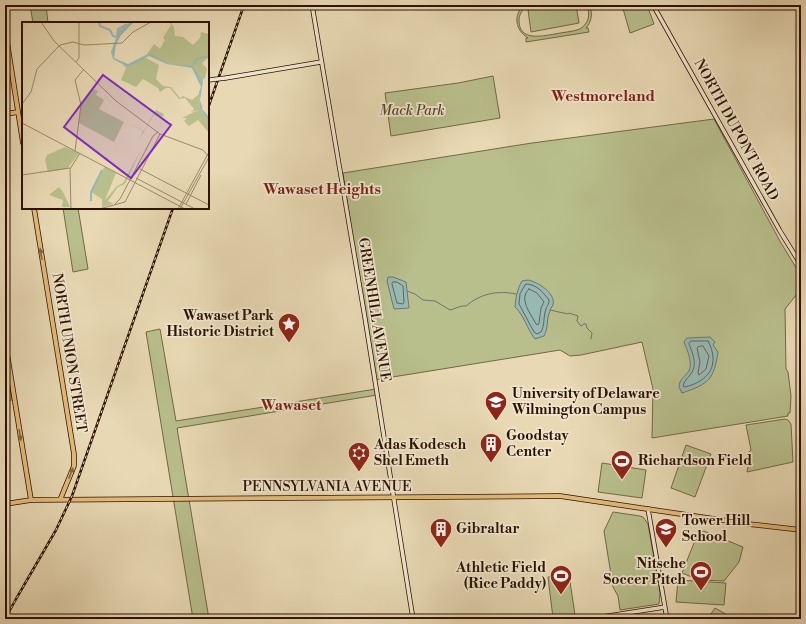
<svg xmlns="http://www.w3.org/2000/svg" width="806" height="624" font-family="'Libre Bodoni',serif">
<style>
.green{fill:#b8bf8c;stroke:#726846}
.water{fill:#98b9b3;stroke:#6d766b}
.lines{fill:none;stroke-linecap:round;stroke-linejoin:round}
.shore{stroke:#62655a;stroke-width:1}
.stream{stroke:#6d766b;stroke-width:1}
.secondary-casing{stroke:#2d1100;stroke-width:5}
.primary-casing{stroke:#2d1100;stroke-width:5.5}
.secondary{stroke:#f0e6ce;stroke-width:3.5}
.primary{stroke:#e4bc7a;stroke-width:4}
.rail-casing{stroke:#2d1100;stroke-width:2.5}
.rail{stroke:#f0e6ce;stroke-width:1;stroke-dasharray:3;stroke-linecap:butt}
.secondary-bridge-casing{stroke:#2d1100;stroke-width:5;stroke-linecap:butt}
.secondary-bridge{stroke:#f0e6ce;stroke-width:3.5}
.oneway{fill:#88663d}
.labels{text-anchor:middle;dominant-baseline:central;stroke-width:3.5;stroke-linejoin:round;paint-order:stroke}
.park-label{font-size:14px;font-style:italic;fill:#57452a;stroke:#f0e6ce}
.street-label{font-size:14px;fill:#2d1100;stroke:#f0e6ce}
.poi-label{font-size:14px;font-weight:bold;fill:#2d1100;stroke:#f0e6ce;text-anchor:start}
.neighbourhood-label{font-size:15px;font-weight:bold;fill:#7a1f14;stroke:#f0e6ce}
.inset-river{fill:none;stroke:#98b9b3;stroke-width:2}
.inset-road{fill:none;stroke:#9d896c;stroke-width:1}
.view{fill:#7b2cbf;fill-opacity:0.15;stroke:#7b2cbf;stroke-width:2}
.inset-edge{fill:none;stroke:#2d1100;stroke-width:2}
</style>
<rect width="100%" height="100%" fill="#e8d9b4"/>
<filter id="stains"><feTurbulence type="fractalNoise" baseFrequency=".005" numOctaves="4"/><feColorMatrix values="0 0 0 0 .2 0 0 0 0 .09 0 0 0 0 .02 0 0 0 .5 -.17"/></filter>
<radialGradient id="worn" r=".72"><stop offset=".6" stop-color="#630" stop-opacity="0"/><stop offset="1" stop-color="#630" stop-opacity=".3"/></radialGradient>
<path class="green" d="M30,5H46L48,23H33Z
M524,5H530C524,8 520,12 519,19C518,42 542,36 555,34C564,32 572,32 580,29C589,23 591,14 586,5H589C593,13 592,21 586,28H588L589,32L526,42V38H528C515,30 513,15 524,5Z
M559,5H576L579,23L531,32L528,10Z
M622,5H647L654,24L630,33Z
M493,76L500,118L391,136L385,93L458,83Z
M714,119L781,243L800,274L801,289L785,309L786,369L788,372L791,396L790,413H788V416L652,438L653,389L642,342L581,355L570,356L560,350L374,380L343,173L532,143Z
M63,208H78L88,269L73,272Z
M160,329L176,421L376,389L377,395L177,428L209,619H193L146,332Z
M5,356L12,400L5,401Z
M785,419L788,420L791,424L793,462L747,472L748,467L747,458H748L747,454L751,450L746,425Z
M686,445L711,454L695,497L671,488Z
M602,463L646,470L642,498L598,492Z
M613,512L640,516L643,517L648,524L660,593L659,604L620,610L618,596L613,587L604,531Z
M704,531L743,547L739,562L724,581L699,580L682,573L698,533Z
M569,575L575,615L553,618L548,577Z
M678,580L726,583L724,605L676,602Z
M715,608L729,616L727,619H719L711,614Z"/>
<path class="water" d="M388,277H393L406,282L409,308L394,309L387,281Z
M528,280C538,282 556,293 553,305C552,307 550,309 550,311C546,319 549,326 544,336L535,339C527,329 524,315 515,307C516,296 517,290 522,281Z
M710,337L715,342L713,345L718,352C714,379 709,384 682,393L679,387C680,378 684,378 689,371C693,362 687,350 684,342L687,338Z"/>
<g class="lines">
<path class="shore" d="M393,282H397L403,286L404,302L403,304L397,303L392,284Z
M526,284C536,284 543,292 549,300C549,305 547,305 546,309C543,317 545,325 541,332L537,334L534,332L519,304L520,294Z
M529,289L537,293L544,302L541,308L539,323L538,325L536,324C531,314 518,299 529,289Z
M691,341H708C720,364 710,381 685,387L683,386C684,381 687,379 690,375C698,365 693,354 689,344Z
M703,346L709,356L706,369L699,375L698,373L700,362L697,348L698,347Z"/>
<path class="stream" d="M407,291L415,294L423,300L435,301L450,310L462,306H466C480,294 497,290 516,294
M550,310L568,314L569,313L578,316L577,321L581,326L584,324H586L587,328L592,333L591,339"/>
<g class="secondary-casing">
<path id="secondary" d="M312,5L365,318L413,619
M653,5L780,231L801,265
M226,78L321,62
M648,509L667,619
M589,619L665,607"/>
</g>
<g class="primary-casing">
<path id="primary" d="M5,29L23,143
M5,114L18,112
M34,208L74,454V466L60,500
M5,341L31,500
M5,504L31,500L560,496L748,524L801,530"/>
</g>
<use href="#secondary" class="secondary"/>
<use href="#primary" class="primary"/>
<g class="rail-casing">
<path id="rail" d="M208,108L244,5
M5,619L16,599L56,530L72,496L173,208"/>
</g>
<use href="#rail" class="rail"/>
<g class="secondary-bridge-casing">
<path id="secondary-bridge" d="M209,80L226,78"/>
</g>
<use href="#secondary-bridge" class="secondary-bridge"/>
</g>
<defs><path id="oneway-solid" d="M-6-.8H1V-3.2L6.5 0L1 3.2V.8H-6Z"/></defs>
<g class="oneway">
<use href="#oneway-solid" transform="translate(41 254) rotate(-99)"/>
<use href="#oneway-solid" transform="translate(20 435) rotate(81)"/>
<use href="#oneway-solid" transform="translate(71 473) rotate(-69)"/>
</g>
<defs>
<g id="sight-pin" transform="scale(1.15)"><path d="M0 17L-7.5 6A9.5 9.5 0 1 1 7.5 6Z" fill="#8f2418" stroke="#f0e6ce"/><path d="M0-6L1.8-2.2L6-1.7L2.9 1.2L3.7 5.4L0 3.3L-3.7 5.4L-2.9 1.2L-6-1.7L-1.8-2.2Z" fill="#fff"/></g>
<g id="university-pin" transform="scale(1.15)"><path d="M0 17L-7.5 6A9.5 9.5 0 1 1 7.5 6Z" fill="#8f2418" stroke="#f0e6ce"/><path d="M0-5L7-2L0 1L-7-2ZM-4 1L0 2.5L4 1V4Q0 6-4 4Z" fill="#fff"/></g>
<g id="building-pin" transform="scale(1.15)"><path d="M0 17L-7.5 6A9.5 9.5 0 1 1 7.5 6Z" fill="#8f2418" stroke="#f0e6ce"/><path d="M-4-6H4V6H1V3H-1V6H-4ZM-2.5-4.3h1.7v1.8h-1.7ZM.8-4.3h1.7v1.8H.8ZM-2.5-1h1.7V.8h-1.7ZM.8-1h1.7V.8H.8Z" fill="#fff"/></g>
<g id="synagogue-pin" transform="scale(1.15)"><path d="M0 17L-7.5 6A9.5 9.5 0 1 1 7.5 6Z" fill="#8f2418" stroke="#f0e6ce"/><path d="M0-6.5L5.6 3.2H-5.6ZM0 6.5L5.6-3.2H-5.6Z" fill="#fff"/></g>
<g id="stadium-pin" transform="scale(1.15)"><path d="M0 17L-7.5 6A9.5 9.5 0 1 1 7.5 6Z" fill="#8f2418" stroke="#f0e6ce"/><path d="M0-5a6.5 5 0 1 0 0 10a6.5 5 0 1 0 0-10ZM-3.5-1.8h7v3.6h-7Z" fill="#fff"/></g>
<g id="school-pin" transform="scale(1.15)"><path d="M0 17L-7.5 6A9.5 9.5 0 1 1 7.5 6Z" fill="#8f2418" stroke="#f0e6ce"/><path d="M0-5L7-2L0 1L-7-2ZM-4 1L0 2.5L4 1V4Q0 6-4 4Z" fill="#fff"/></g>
</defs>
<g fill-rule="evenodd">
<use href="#sight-pin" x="289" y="324"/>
<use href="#university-pin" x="496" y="402"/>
<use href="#building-pin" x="491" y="444"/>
<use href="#synagogue-pin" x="359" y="453"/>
<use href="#stadium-pin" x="622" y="461"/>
<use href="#building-pin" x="441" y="529"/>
<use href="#school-pin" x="666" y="529"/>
<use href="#stadium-pin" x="701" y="572"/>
<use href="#stadium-pin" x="561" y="576"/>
</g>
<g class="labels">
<g class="park-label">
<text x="412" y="111">Mack Park</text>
</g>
<g class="street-label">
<text transform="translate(736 130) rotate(61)">NORTH DUPONT ROAD</text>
<text transform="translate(374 310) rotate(81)">GREENHILL AVENUE</text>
<text transform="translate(69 353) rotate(81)">NORTH UNION STREET</text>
<text x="327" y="487">PENNSYLVANIA AVENUE</text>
</g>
<g class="poi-label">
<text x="274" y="316" text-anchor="end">Wawaset Park<tspan x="274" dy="16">Historic District</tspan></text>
<text x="512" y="394">University of Delaware<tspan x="512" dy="16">Wilmington Campus</tspan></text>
<text x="506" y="436">Goodstay<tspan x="506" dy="16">Center</tspan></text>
<text x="374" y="445">Adas Kodesch<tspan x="374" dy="16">Shel Emeth</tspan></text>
<text x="638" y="461">Richardson Field</text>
<text x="682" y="521">Tower Hill<tspan x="682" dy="16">School</tspan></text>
<text x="456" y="529">Gibraltar</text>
<text x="686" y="564" text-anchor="end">Nitsche<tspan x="686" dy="16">Soccer Pitch</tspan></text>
<text x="546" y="568" text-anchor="end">Athletic Field<tspan x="546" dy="16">(Rice Paddy)</tspan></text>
</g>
<g class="neighbourhood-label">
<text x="603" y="96">Westmoreland</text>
<text x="322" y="189">Wawaset Heights</text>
<text x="291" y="405">Wawaset</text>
</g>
</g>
<g transform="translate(22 22)">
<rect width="187" height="187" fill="#e8d9b4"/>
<path d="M147,0H149L152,6L153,14L161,15L171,23L178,16L179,10L187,12V35L180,41L185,47L183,56L179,59L170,45L146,42L125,32L132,22L138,27L143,18L141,16L149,3ZM122,35L137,43L134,57L141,64L149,65L158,76L161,74L170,78L177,72L178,86L187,98V111L176,98L167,104L162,99L165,96H160L176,88L169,90L172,87L163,76L157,77L148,66H144L138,70L136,66L121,57L114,65L99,58L104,46L100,42L106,45ZM72,67L76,69L74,73L82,78L77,87L102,100L92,120L57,101L59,82ZM139,79L134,88L142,92L141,95L133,91L117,118L121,109L103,99L122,109ZM43,125L57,131L45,147L26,150L23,138L25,133ZM119,128L103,162L96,165L86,179L91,182L80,185V177L69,170L81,147L83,145L94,151L83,178L95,164L101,161ZM37,165L41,170L48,185H40L41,178L27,173Z" fill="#b8bf8c"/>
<path d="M109,0H112L99,13L94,23L92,36L106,42L128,31L147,42L170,44L181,59L178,78L180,85L181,81L180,87L187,95V99L178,86L177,70L179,65L170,46L145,42L127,34L106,45L91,37L89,30L97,8Z" fill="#98b9b3"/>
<path class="inset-river" d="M77,0L78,4L88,8L91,14L94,15M95,16L96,7L105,2M171,43L175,37L187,34M69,179V170L80,148"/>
<path class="inset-road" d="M19,0L32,19L94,79L138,112L181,128L187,135M54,40L57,36V0M0,82L9,70L15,47L38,23L51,20L62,23L100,21L111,10L129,0M0,101L163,187M53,129L59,83L53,58L62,47M118,147L187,183M0,153L48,146M114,156L173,187M164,182L179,153M92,183L98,177L131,114L136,110M49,187L48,147L58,131M77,187L103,180L138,112M156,187L187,130M158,187L187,135"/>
<path class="view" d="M81,53L149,103L109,156L42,105Z"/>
<rect width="187" height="187" class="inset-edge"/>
</g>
<rect width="806" height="624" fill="none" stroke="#e8d9b4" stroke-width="20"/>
<rect x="6" y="6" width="794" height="612" fill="none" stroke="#2d1100" stroke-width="2"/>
<rect x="10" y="10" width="786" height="604" fill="none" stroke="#2d1100"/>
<rect width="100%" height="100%" filter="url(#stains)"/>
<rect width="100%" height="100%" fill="url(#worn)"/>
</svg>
